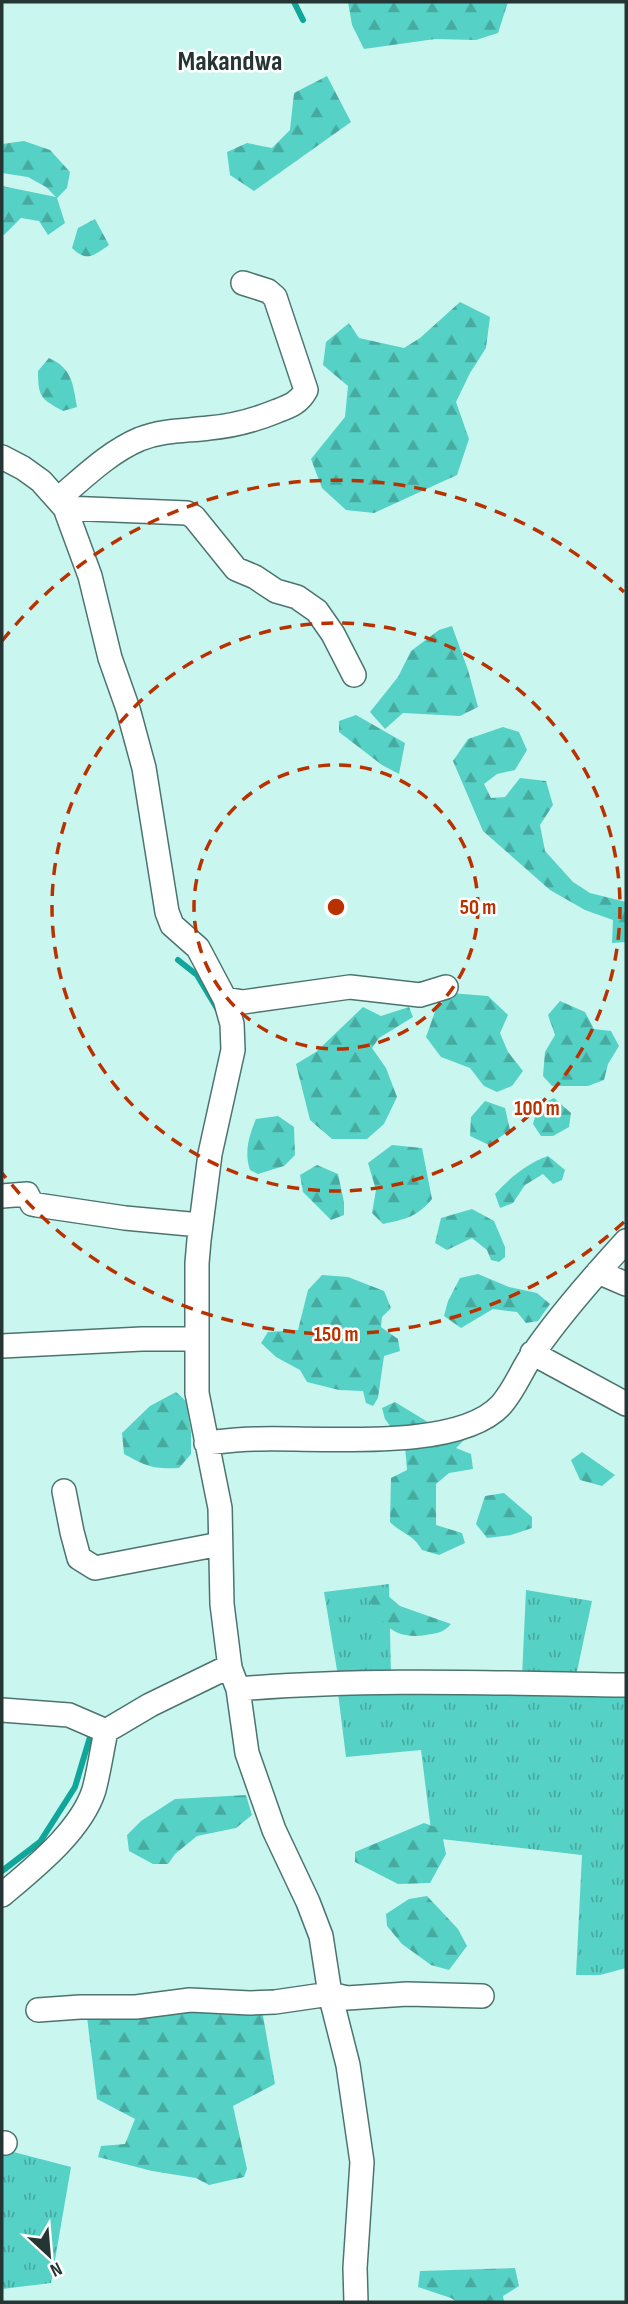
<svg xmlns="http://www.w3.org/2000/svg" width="628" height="2304" font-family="'Sofia Sans Condensed',sans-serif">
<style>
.grass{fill:url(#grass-tufts)}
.forest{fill:url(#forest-firs)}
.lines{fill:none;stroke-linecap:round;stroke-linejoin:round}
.stream{stroke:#11a69a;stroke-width:6}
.minor-casing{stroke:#4c746f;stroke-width:26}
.minor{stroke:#fff;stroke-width:23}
.ring{fill:none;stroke:#ba3100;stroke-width:3.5;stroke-dasharray:12 9}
.labels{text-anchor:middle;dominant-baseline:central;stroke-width:5;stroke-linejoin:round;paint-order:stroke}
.quarter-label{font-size:28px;font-weight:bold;fill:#243533;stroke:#fff}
.centre{fill:#ba3100;stroke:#fff;stroke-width:3.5}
.ring-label{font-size:21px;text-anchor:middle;font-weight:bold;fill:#ba3100;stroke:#fff;stroke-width:5;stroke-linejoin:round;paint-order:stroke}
</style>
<defs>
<pattern id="grass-tufts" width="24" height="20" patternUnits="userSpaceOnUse" patternTransform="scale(1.75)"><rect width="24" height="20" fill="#56d1c5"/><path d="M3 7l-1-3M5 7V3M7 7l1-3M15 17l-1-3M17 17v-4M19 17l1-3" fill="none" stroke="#47aaa1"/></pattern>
<pattern id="forest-firs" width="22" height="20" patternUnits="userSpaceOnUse" patternTransform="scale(1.75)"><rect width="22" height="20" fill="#56d1c5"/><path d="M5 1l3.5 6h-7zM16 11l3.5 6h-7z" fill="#47aaa1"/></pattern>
</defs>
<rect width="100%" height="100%" fill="#caf6f0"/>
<path class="grass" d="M389,1584L391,1675L338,1676L324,1592Z
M526,1590L592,1601L576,1676L522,1677Z
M338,1693L626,1694V1968L600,1975H576L582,1855L432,1838L421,1750L346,1757Z
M2,2149L71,2167L51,2283L2,2289Z"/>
<path class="forest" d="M348,2H508L498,33L476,40L435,39L364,49L352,25Z
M327,76L351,122L254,191L230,175L227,152L247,143L272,148L290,130L294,93Z
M24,141L50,150L70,172L67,188L57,198L65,223L48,235L39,221L21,218L4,235L2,233V186L56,197L46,187L28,177L2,173V144Z
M95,219L109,245C94,255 87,263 72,248L78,228Z
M460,302L490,317L486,348L470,373L456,402L469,439L457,475L374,513L346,510L322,488L311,459L345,417L348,386L323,365L326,342L349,323L359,338L404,348L420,338Z
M49,358C72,368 73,384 77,407L63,411C41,399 38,397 38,371Z
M452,626L468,670L478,707L460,716L403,713L385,729L370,712L398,677L411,651L439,630Z
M356,715L405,743L399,774L382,765L339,732V721Z
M503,727L519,732L527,750L515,770L497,774L484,784L491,798L505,797L520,778L546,781L553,805L540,825L545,851L573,882L590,893L626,902V942L612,943L613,920L585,910L550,890L483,831L453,761L468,739Z
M450,993L488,996L508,1015L500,1033L508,1052L523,1071L512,1086L497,1092L484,1086L470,1068L441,1057L426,1037L436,1009Z
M560,1001L585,1012L594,1029L611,1031L619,1046L608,1064L604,1080L588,1086H552L543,1076L545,1052L555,1035L548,1015Z
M363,1007L381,1016L409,1007L413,1017L379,1038L372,1048L386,1068L397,1097L384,1124L367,1139H332L310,1120L296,1064L316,1052Z
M554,1098L571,1113L569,1127L553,1136H541L533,1124L538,1106Z
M485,1101L505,1108L510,1130L489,1145L470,1136L471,1117Z
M278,1116L294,1127L295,1155L284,1166L258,1174L250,1170C244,1152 249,1136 256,1119Z
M392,1145L422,1148L432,1199C417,1217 406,1219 383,1224L372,1213L376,1190L368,1163Z
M548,1156L565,1170L562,1180L553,1184L543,1174L525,1185L513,1203L500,1208L495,1194C511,1177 526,1164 548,1156Z
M317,1165L338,1174L344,1202V1215L331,1220L303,1192L300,1175Z
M472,1209L494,1221L505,1247V1257L499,1262L491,1260L487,1250L472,1238L447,1250L435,1243L441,1218Z
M478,1274L509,1287L537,1293L550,1304L538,1321L526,1323L517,1312L493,1309L461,1328L444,1316L448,1301L460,1278Z
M322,1275L348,1277L384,1291L391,1308L382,1317L381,1327L398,1339L400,1351L384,1356L378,1398L373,1406L366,1403L363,1391L339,1390L307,1382L300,1370L276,1357L261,1343L268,1332L298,1330L308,1290Z
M176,1392L186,1401L191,1432V1454L179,1468C153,1469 148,1467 124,1454L122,1433L150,1406Z
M395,1402L431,1424L471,1433L456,1448L471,1454L473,1469L449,1473L436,1484V1525L462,1533L465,1543L439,1555L422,1550C412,1533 403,1535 390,1522L391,1478L407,1470L405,1446L385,1419L382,1408Z
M582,1452L615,1475L602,1486L580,1480L571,1460Z
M504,1493L532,1517V1528L511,1535L487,1538L476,1524L485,1496Z
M365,1589L381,1590L400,1606L451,1624C443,1633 437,1633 426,1635C391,1641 376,1619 365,1589Z
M246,1795L252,1815L236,1828L197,1836L175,1854L168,1864H153L129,1851L127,1835L141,1821L175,1799Z
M424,1823L441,1829L446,1854L430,1883L398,1884L355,1862V1852Z
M427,1896L458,1929L467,1946L449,1970L431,1965L402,1944L387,1926L386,1914L409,1899Z
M86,2009L262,2010L275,2084L233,2106L247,2169L244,2177L209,2185L196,2178L152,2171L98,2157L101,2146L125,2144L135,2119L97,2099Z
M515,2268L519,2286L503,2296L504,2302H457L451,2298L418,2287L420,2271Z"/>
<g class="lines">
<path class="stream" d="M294,2L303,20
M178,960L197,975L218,1010
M2,1871L40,1842L75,1787L90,1737"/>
<g class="minor-casing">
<path id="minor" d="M2,457L23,468L41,481L65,508L90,576L110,658L128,709L144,768L167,912L172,925L198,948L225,999L232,1024L233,1050L210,1154L199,1240L197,1263V1393L220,1508L222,1604L230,1668L238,1689L247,1753L274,1830L308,1902L321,1936L330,1994L348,2065L362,2162L355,2268L356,2302
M58,499C83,478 109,452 140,439C163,430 185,431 209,428C233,426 255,420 277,411C290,406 299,403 306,390L275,297L268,291L243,283
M65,508L187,513L194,517L236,569L255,577L276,591L297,597L317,611L333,634L354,675
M225,999L243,1002L350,987L420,995L446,987
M2,1196L27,1194L32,1204L37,1205L125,1218L200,1225
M598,1272L626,1284
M2,1346L142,1339H196
M532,1353L626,1404
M206,1443C224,1441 241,1439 259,1439C319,1437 458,1452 501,1405C516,1388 522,1368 535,1351C562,1312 594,1276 626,1241
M64,1491L72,1532L79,1558L95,1568L220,1544
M238,1689C367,1678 497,1683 626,1685
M2,1710L69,1715L106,1731
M2,1895C34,1868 81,1831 94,1790C99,1771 102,1750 106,1731L150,1705L230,1666
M38,2010L80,2007H136L190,2000L250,2003L275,2002L330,1994L347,1998L407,1994L482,1996
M2,2143H5"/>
</g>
<use href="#minor" class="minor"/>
</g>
<g class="ring">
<circle cx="336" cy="907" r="142"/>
<circle cx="336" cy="907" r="284"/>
<path d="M624 1222A427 427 0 0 1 2 1173M2 641A427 427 0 0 1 624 592"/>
</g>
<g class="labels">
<g class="quarter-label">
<text x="230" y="61">Makandwa</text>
</g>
</g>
<circle cx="336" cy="907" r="10" class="centre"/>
<g class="ring-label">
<text x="478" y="914">50 m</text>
<text x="537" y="1115">100 m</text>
<text x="336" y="1341">150 m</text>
</g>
<rect width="628" height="2304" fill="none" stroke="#243533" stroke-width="7"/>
<g transform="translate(49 2255) rotate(154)" stroke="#ffffff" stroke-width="5" paint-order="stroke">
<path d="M0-5L12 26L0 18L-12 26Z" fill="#243533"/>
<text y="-10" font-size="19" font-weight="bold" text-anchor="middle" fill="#243533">N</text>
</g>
</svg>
